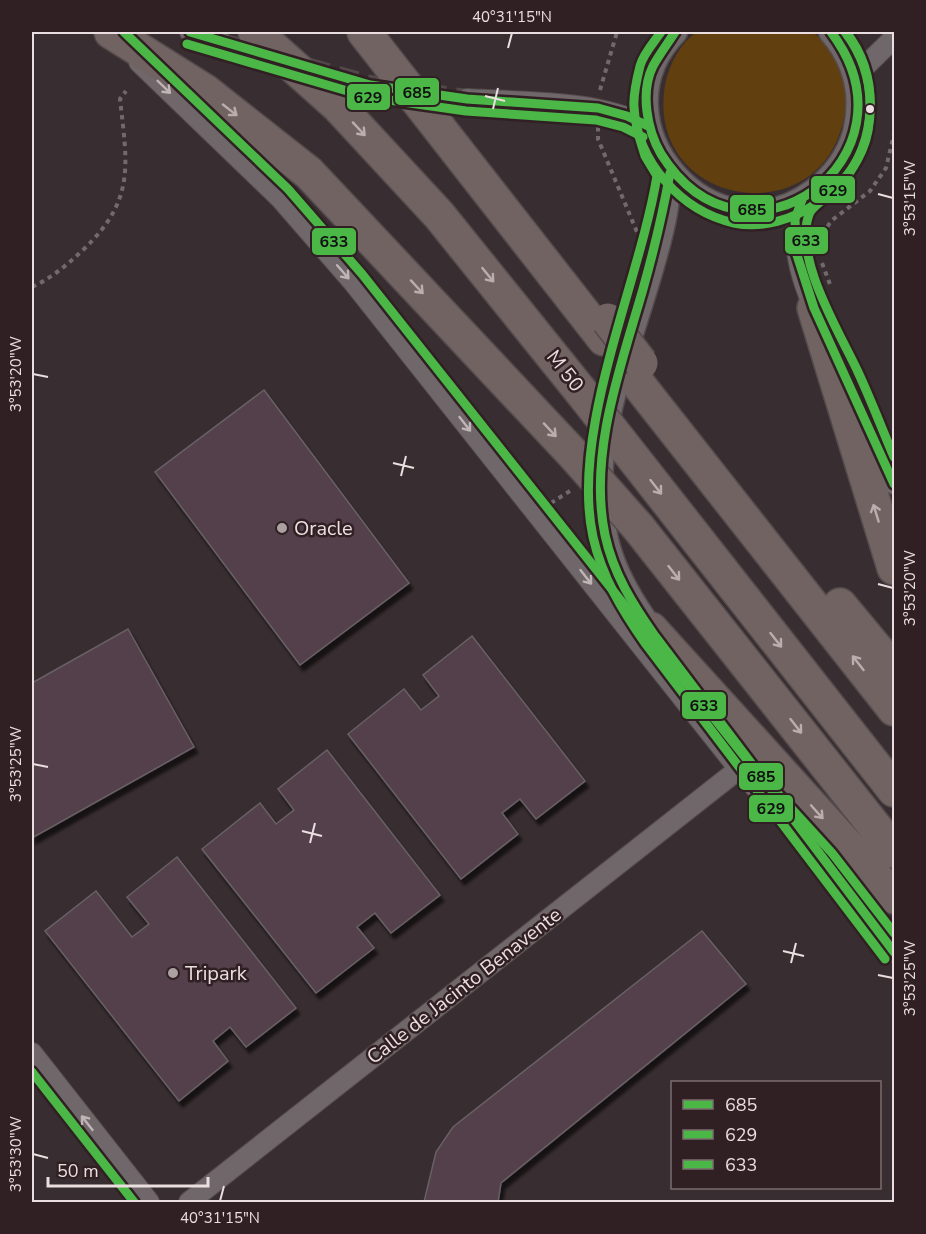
<svg xmlns="http://www.w3.org/2000/svg" width="926" height="1234" font-family="'Nunito Sans',sans-serif">
<style>
.green{fill:#623f0e}
.building{fill:#523f4c;stroke:#696164;stroke-width:1.5;filter:url(#shadow)}
.lines{fill:none;stroke-linecap:round;stroke-linejoin:round}
.minor-tunnel{stroke:#53484a;stroke-width:20;stroke-dasharray:20 10;stroke-linecap:butt}
.minor-casing{stroke:#544b4d;stroke-width:22}
.tertiary-casing{stroke:#544b4d;stroke-width:27}
.motorway-casing{stroke:#544b4d;stroke-width:36}
.path{stroke:#716a6c;stroke-width:4;stroke-dasharray:4.5 4.5;stroke-linecap:butt}
.minor{stroke:#6f6769;stroke-width:20}
.tertiary{stroke:#6f6769;stroke-width:24}
.motorway{stroke:#726363;stroke-width:33}
.motorway-bridge-casing{stroke:#544b4d;stroke-width:36;stroke-linecap:butt}
.motorway-bridge{stroke:#726363;stroke-width:33}
.bus-1-casing{stroke:#312023;stroke-width:14}
.bus-2-casing{stroke:#312023;stroke-width:14}
.bus-3-casing{stroke:#312023;stroke-width:14}
.bus-1{stroke:#4ab747;stroke-width:9}
.bus-2{stroke:#4ab747;stroke-width:9}
.bus-3{stroke:#4ab747;stroke-width:9}
.oneway{stroke:#c0b4b6}
.oneway2{stroke:#bbadae}
.ticks{fill:none;stroke:#ebdee0;stroke-width:2}
.bus-dot{fill:#ebdee0;stroke:#312023;stroke-width:2}
.poi-dot{fill:#aca0a2;stroke:#312023;stroke-width:2}
.labels{text-anchor:middle;dominant-baseline:central;stroke-width:5;stroke-linejoin:round;paint-order:stroke}
.street-label{font-size:20px;fill:#ebdee0;stroke:#312023}
.poi-label{font-size:20px;fill:#ebdee0;stroke:#312023;text-anchor:start}
.line-badge{stroke:#312023;stroke-width:2}
.pale-badge-label{font-size:16px;text-anchor:middle;font-weight:bold;fill:#111}
.neatline{fill:none;stroke:#ebdee0;stroke-width:2}
.ticks-label{font-size:15px;text-anchor:middle;fill:#ebdee0}
</style>
<defs>
<filter id="shadow"><feDropShadow dx="3.5" dy="6" stdDeviation="1.5" flood-color="#0009"/></filter>
</defs>
<rect width="100%" height="100%" fill="#382d30"/>
<path class="green" d="M697,32H812C836,48 849,84 845,112C826,238 644,208 665,85C669,65 680,43 697,32Z"/>
<path class="building" d="M264,390L409,583L300,665L155,472Z
M128,629L194,747L32,838V683Z
M472,636L585,781L536,819L520,799L502,813L518,834L461,879L348,734L404,689L421,710L439,696L423,675Z
M327,750L440,895L391,933L375,913L357,927L374,948L316,993L202,849L260,803L276,824L294,810L278,789Z
M177,857L296,1008L246,1047L230,1027L213,1041L228,1061L179,1101L45,931L96,891L132,937L149,924L127,897Z
M702,931L746,984L501,1183L498,1202H424L436,1152L453,1127Z"/>
<g class="lines">
<path class="minor-tunnel" d="M222,43L370,85L467,99"/>
<g class="minor-casing">
<path id="minor" d="M190,32L222,43
M139,62L280,198L353,282L739,769L764,797
M856,75L894,38
M467,99C527,103 593,99 648,126
M802,200C788,238 801,282 819,318
M855,396L894,484
M813,850L894,952
M32,1053L149,1202
M189,1202L739,769"/>
</g>
<g class="tertiary-casing">
<path id="tertiary" d="M675,32C588,123 713,267 814,191C834,176 848,157 855,133C864,95 856,61 831,32
M660,642C640,614 619,584 609,551C576,441 643,324 664,218C667,203 668,188 670,173
M731,737L823,861"/>
</g>
<g class="motorway-casing">
<path id="motorway" d="M111,32L205,91L309,173L575,456
M255,32L338,106L439,215L587,399
M364,32L604,339
M814,308L894,568
M635,380L894,709
M620,441L894,790
M638,527L894,851
M840,605L894,670
M651,629L894,897"/>
</g>
<path class="path" d="M600,90L617,32
M598,127V139L637,232
M818,242L831,221L870,191L886,168L894,134
M822,263L831,287
M32,287C52,278 68,264 84,249C136,199 127,164 120,99L126,91
M551,503L570,491"/>
<use href="#minor" class="minor"/>
<use href="#tertiary" class="tertiary"/>
<use href="#motorway" class="motorway"/>
<g class="motorway-bridge-casing">
<path id="motorway-bridge" d="M608,320L641,363
M587,399L620,441
M575,456L638,527"/>
</g>
<use href="#motorway-bridge" class="motorway-bridge"/>
<g class="bus-1-casing">
<path id="bus-1" d="M190,32L370,85L467,99L598,108L627,116L648,126
M675,32C668,43 659,55 653,66C640,92 647,130 661,154C746,289 926,157 831,32
M670,173C663,212 654,250 643,289C621,366 588,454 605,535C613,573 633,605 655,636L894,952
M802,200L795,219L796,252L814,308L894,484"/>
</g>
<g class="bus-2-casing">
<path id="bus-2" d="M661,32C654,42 643,54 640,66C637,78 633,95 634,107C637,162 681,211 734,223C790,235 858,186 868,131C874,95 868,60 846,32
M187,44L368,97L466,111L596,120L623,127L643,137
M637,130L645,156L657,176C639,284 570,431 593,537C602,577 622,610 645,643L885,959
M32,1072L134,1202"/>
</g>
<g class="bus-3-casing">
<path id="bus-3" d="M124,32L288,189L362,274L748,761L832,853L894,933
M845,32C880,78 878,140 841,184C832,195 818,201 810,212C791,255 840,333 858,372C871,400 882,429 894,457"/>
</g>
<use href="#bus-1" class="bus-1"/>
<use href="#bus-2" class="bus-2"/>
<use href="#bus-3" class="bus-3"/>
</g>
<defs><path id="oneway-shaft" d="M-6 0H5M1.5-3L5.5 0L1.5 3" fill="none" stroke-width="1.6" stroke-linecap="round" stroke-linejoin="round" transform="scale(1.5)"/></defs>
<g class="oneway">
<use href="#oneway-shaft" transform="translate(164 87) rotate(44)"/>
<use href="#oneway-shaft" transform="translate(343 272) rotate(49)"/>
<use href="#oneway-shaft" transform="translate(465 424) rotate(52)"/>
<use href="#oneway-shaft" transform="translate(586 577) rotate(52)"/>
<use href="#oneway-shaft" transform="translate(87 1123) rotate(-128)"/>
</g>
<g class="oneway2">
<use href="#oneway-shaft" transform="translate(230 110) rotate(38)"/>
<use href="#oneway-shaft" transform="translate(359 129) rotate(47)"/>
<use href="#oneway-shaft" transform="translate(488 275) rotate(51)"/>
<use href="#oneway-shaft" transform="translate(417 287) rotate(47)"/>
<use href="#oneway-shaft" transform="translate(550 430) rotate(47)"/>
<use href="#oneway-shaft" transform="translate(656 487) rotate(52)"/>
<use href="#oneway-shaft" transform="translate(876 513) rotate(-107)"/>
<use href="#oneway-shaft" transform="translate(674 573) rotate(52)"/>
<use href="#oneway-shaft" transform="translate(776 640) rotate(52)"/>
<use href="#oneway-shaft" transform="translate(858 663) rotate(-128)"/>
<use href="#oneway-shaft" transform="translate(796 726) rotate(52)"/>
<use href="#oneway-shaft" transform="translate(817 812) rotate(48)"/>
</g>
<path class="ticks" d="M508,48L512,33M485,96L505,101M493,109L498,88M878,194L893,198M33,374L48,377M393,463L414,468M401,476L406,456M878,584L893,588M33,764L48,767M302,831L322,836M310,843L315,823M783,951L804,956M791,963L796,943M878,975L893,978M33,1154L48,1158M220,1201L224,1186"/>
<circle class="bus-dot" cx="870" cy="109" r="5"/>
<g class="poi-dot">
<circle cx="282" cy="528" r="6"/>
<circle cx="173" cy="973" r="6"/>
</g>
<g class="labels">
<g class="street-label">
<text transform="translate(565 371) rotate(52)">M 50</text>
<text transform="translate(464 986) rotate(-38)">Calle de Jacinto Benavente</text>
</g>
<g class="poi-label">
<text x="294" y="528">Oracle</text>
<text x="185" y="973">Tripark</text>
</g>
</g>
<g class="line-badge">
<rect x="394" y="77" width="46" height="29" rx="6" fill="#4ab747"/>
<rect x="346" y="83" width="45" height="28" rx="6" fill="#4ab747"/>
<rect x="810" y="175" width="46" height="29" rx="6" fill="#4ab747"/>
<rect x="729" y="194" width="46" height="29" rx="6" fill="#4ab747"/>
<rect x="784" y="226" width="45" height="29" rx="6" fill="#4ab747"/>
<rect x="311" y="227" width="46" height="29" rx="6" fill="#4ab747"/>
<rect x="681" y="691" width="46" height="29" rx="6" fill="#4ab747"/>
<rect x="738" y="762" width="46" height="29" rx="6" fill="#4ab747"/>
<rect x="748" y="794" width="46" height="29" rx="6" fill="#4ab747"/>
</g>
<g class="pale-badge-label">
<text x="417" y="98">685</text>
<text x="368" y="103">629</text>
<text x="833" y="196">629</text>
<text x="752" y="215">685</text>
<text x="806" y="246">633</text>
<text x="334" y="247">633</text>
<text x="704" y="711">633</text>
<text x="761" y="782">685</text>
<text x="771" y="814">629</text>
</g>
<rect width="926" height="1234" fill="none" stroke="#312023" stroke-width="66"/>
<rect x="671" y="1081" width="210" height="108" fill="#312023" stroke="#7b6c6f" stroke-width="1.5"/>
<rect x="683" y="1100" width="30" height="9" fill="#4ab747" stroke="#7b6c6f" stroke-width="1.5"/>
<text x="725" y="1111" font-size="18" fill="#ebdee0">685</text>
<rect x="683" y="1130" width="30" height="9" fill="#4ab747" stroke="#7b6c6f" stroke-width="1.5"/>
<text x="725" y="1141" font-size="18" fill="#ebdee0">629</text>
<rect x="683" y="1160" width="30" height="9" fill="#4ab747" stroke="#7b6c6f" stroke-width="1.5"/>
<text x="725" y="1171" font-size="18" fill="#ebdee0">633</text>
<path d="M48 1177v9h160v-9" fill="none" stroke="#ebdee0" stroke-width="3"/>
<text x="57" y="1177" font-size="18" fill="#ebdee0" stroke="#312023" stroke-width="4.5" paint-order="stroke">50 m</text>
<rect x="33" y="33" width="860" height="1168" class="neatline"/>
<g class="ticks-label">
<text x="512" y="22">40°31'15"N</text>
<text transform="translate(910 198) rotate(-90)" y="5">3°53'15"W</text>
<text transform="translate(16 374) rotate(-90)" y="5">3°53'20"W</text>
<text transform="translate(910 588) rotate(-90)" y="5">3°53'20"W</text>
<text transform="translate(16 764) rotate(-90)" y="5">3°53'25"W</text>
<text transform="translate(910 978) rotate(-90)" y="5">3°53'25"W</text>
<text transform="translate(16 1154) rotate(-90)" y="5">3°53'30"W</text>
<text x="220" y="1223">40°31'15"N</text>
</g>
</svg>
